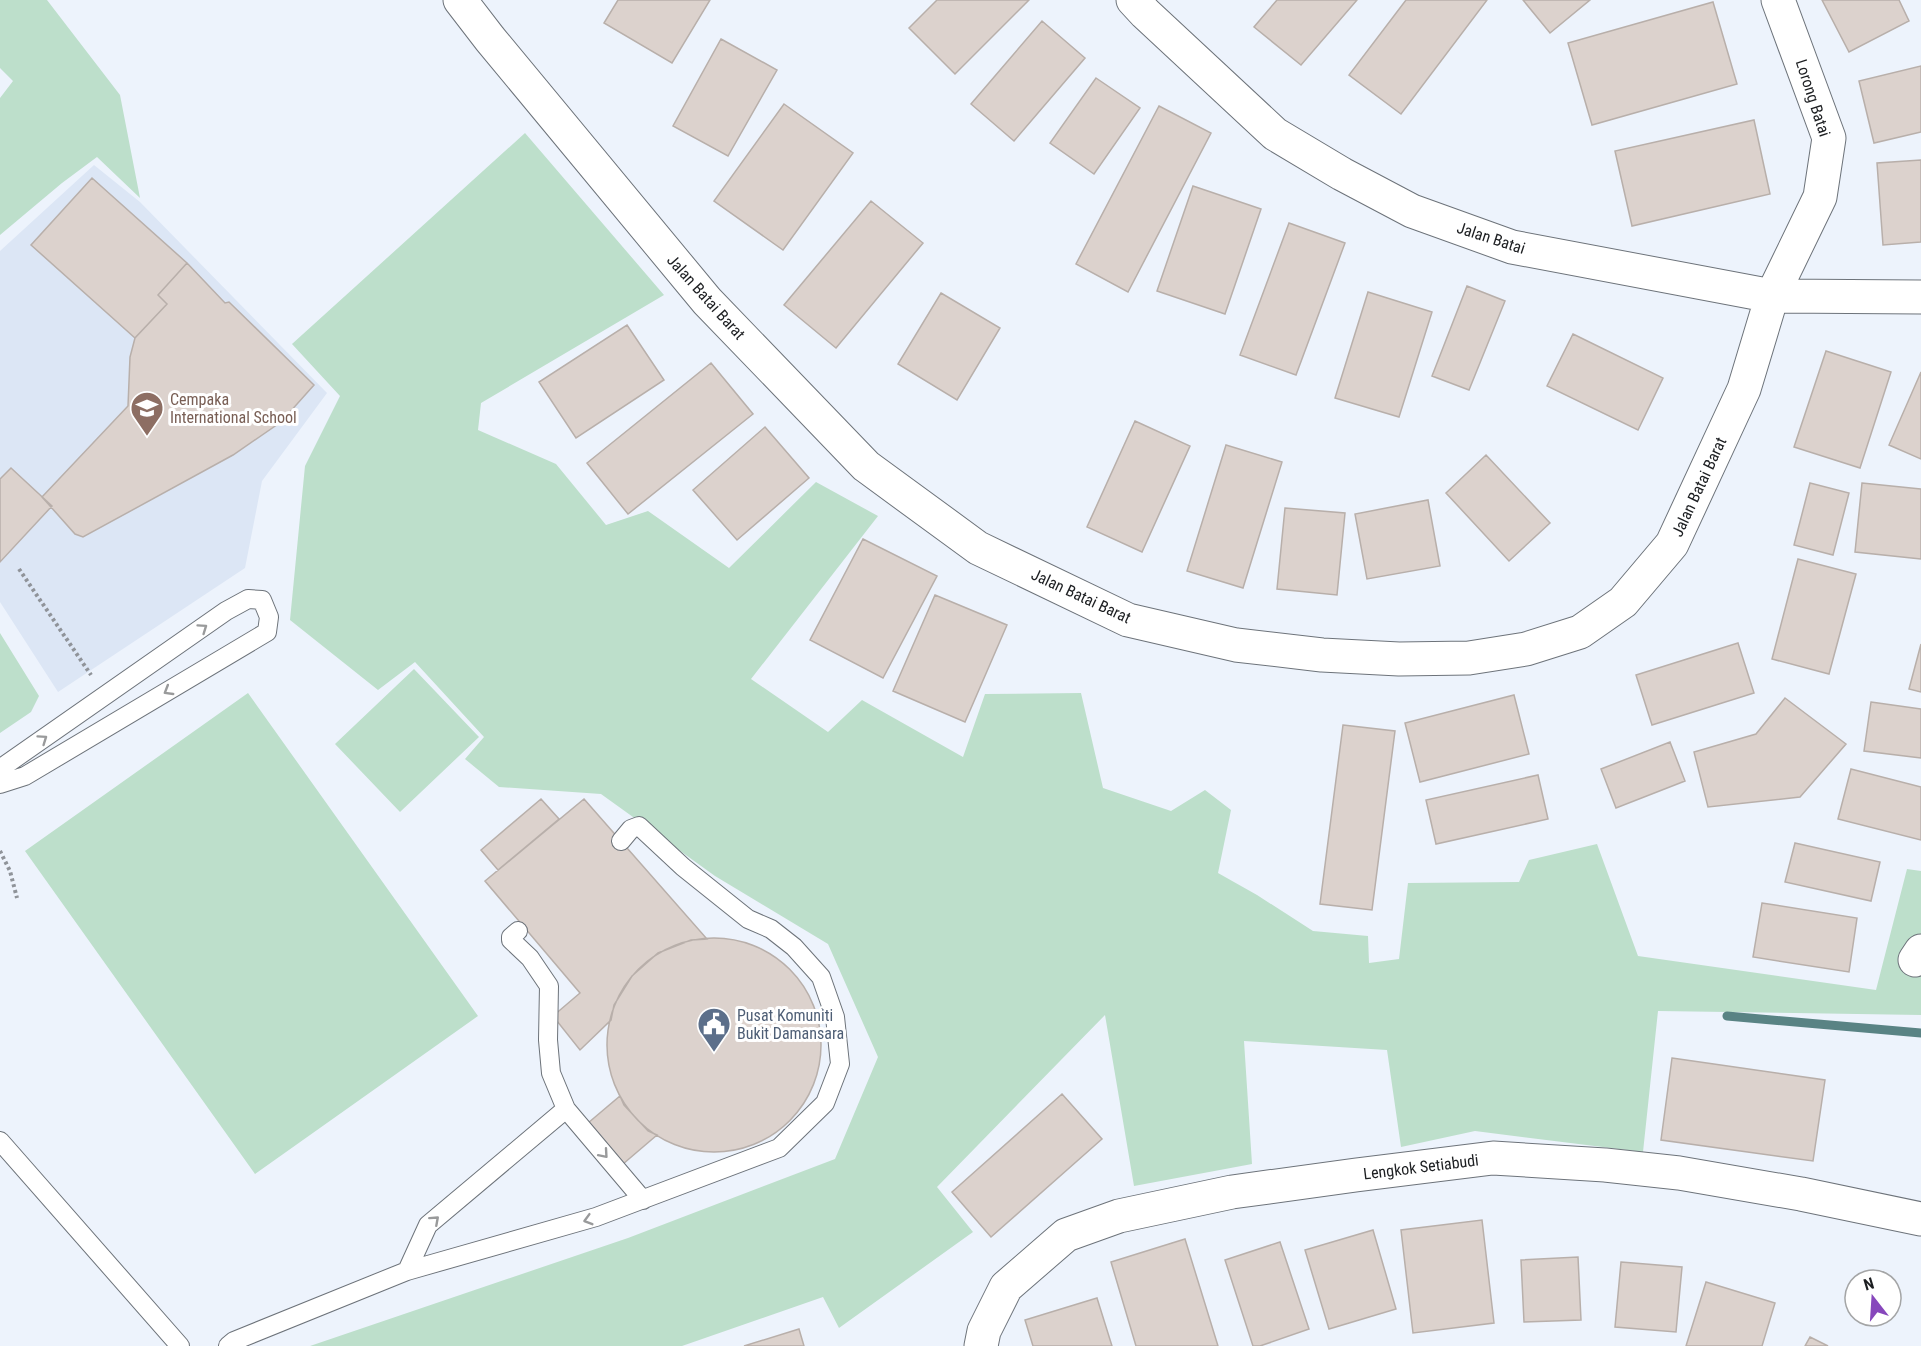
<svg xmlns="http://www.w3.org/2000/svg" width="1921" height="1346" font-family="'Roboto Condensed',sans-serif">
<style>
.built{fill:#dce6f5}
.green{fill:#bddfcb}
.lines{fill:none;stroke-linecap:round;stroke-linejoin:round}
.stream{stroke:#598384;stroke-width:9}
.building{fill:#dcd2cd;stroke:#b8afaa;stroke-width:1.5}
.lane-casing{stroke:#6d737a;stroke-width:20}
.street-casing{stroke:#6d737a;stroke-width:35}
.path{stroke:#8f9399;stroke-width:4;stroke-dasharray:3 3;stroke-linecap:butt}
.lane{stroke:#fff;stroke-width:18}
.street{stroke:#fff;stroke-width:33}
.oneway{stroke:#999a9b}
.labels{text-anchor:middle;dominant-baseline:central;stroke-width:6;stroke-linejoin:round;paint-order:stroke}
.street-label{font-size:16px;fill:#1c1e21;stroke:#fff}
.education-label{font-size:16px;fill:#785e54;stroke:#fff;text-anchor:start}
.service-label{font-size:16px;fill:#4e5e75;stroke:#fff;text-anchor:start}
</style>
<rect width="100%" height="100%" fill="#edf3fc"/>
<path class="built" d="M94,165L140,202L327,393L262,481L245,568L58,692L0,602V251Z"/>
<path class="green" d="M0,0H47L120,95L140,198L97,157L62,183L0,235V98L13,81L0,68Z
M525,133L664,295L481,403L478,430L556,464L606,525L648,511L729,568L816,482L878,516L751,679L828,732L862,700L963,757L985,694L1081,693L1103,788L1171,811L1205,790L1231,810L1218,873L1257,895L1313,931L1368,936L1369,963L1399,959L1408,883L1519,882L1529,860L1597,844L1638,956L1876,990L1907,869L1921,871V1015L1658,1011L1643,1152L1475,1131L1401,1147L1387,1050L1244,1041L1252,1164L1134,1186L1105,1015L937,1187L973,1232L839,1328L823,1297L682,1346H310L628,1238L835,1159L878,1057L828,944L715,876L601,794L499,787L465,759L484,737L415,662L378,690L290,620L305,466L340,396L292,344Z
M0,633L39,696L31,712L0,733Z
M414,669L479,737L400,812L335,744Z
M248,693L478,1016L255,1174L25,851Z"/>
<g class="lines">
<path class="stream" d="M1727,1016L1921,1033"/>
</g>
<path class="building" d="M618,0H710L672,63L604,23Z
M937,0H1029L955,74L909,28Z
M1277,0H1357L1301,65L1254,27Z
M1406,0H1487L1401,114L1349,75Z
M1523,0H1590L1550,33Z
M1822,0H1899L1909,21L1849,52Z
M1713,2L1737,84L1592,125L1568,43Z
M1042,21L1085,58L1014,141L971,104Z
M721,39L777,70L728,156L673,126Z
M1921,66V132L1874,143L1859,81Z
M1096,78L1140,108L1094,174L1050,143Z
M784,104L853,153L783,250L714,201Z
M1159,106L1211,133L1128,292L1076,264Z
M1754,120L1770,194L1632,226L1615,151Z
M1921,160V242L1883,245L1877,163Z
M92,178L187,263L158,295L167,304L135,338L31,245Z
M1193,186L1261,209L1225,314L1157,291Z
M871,201L923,243L836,348L784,305Z
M1289,223L1345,243L1296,375L1240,355Z
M187,263L225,303L229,302L314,385L281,422L233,455L83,537L75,534L42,497L128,406L130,357L135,338L167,304L158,295Z
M1467,286L1505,301L1469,390L1432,376Z
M1368,292L1432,312L1399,417L1335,398Z
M941,293L1000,328L957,400L898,364Z
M627,325L664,380L576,438L539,382Z
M1573,334L1663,378L1638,430L1547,386Z
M1826,351L1891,372L1860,468L1794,447Z
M711,363L753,414L628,514L587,463Z
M1921,372V459L1889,445Z
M1135,421L1190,446L1142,552L1087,527Z
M765,427L809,478L737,540L693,490Z
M1226,445L1282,462L1243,588L1187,571Z
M1486,455L1550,523L1509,561L1446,493Z
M11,468L52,506L0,562V479Z
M1810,483L1849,493L1833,555L1794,545Z
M1862,483L1921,489V559L1855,552Z
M1428,500L1440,566L1367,579L1355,514Z
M1285,508L1345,513L1337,595L1277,589Z
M863,539L937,576L883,678L810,640Z
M1798,559L1856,574L1829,674L1772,659Z
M935,595L1007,625L965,722L893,691Z
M1738,643L1754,693L1652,725L1636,675Z
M1921,644V692L1909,689Z
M1514,695L1529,754L1420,782L1405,723Z
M1785,698L1846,744L1800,797L1708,807L1694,752L1756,734Z
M1871,702L1921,709V758L1864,751Z
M1343,725L1395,731L1372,910L1320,904Z
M1670,742L1685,781L1616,808L1601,769Z
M1851,769L1921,787V840L1838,819Z
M1538,775L1548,819L1436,844L1426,800Z
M541,799L559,819L498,870L481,850Z
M584,799L707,939L691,940L658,953L632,976L614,1005L611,1020L580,1050L553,1016L580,993L485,881Z
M1795,843L1880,862L1871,901L1785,882Z
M1762,903L1857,918L1849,972L1753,957Z
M607 1045a107 107 0 1 1 214 0a107 107 0 1 1-214 0Z
M1672,1058L1825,1080L1813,1161L1661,1140Z
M1062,1094L1102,1139L991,1237L952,1192Z
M620,1096L624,1105L648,1131L657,1135L623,1164L588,1123Z
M1482,1220L1494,1323L1413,1333L1401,1230Z
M1373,1230L1396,1309L1329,1329L1305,1250Z
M1185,1239L1218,1346H1136L1111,1262Z
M1280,1242L1309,1329L1260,1346H1253L1225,1260Z
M1578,1257L1581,1320L1524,1322L1521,1260Z
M1621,1262L1682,1267L1676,1332L1615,1327Z
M1706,1282L1775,1303L1762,1346H1686Z
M1097,1298L1112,1346H1033L1025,1320Z
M799,1329L804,1346H744Z
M1810,1337L1828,1346H1805Z"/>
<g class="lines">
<g class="lane-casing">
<path id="lane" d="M0,776L4,766L226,611L248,599L262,600L269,617L267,632L25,776L0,784
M518,931L511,937V940L530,958L549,986L548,1040L551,1073L566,1109L643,1200
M0,1141L180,1346
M407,1271L428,1225L566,1109
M228,1346L234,1341L407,1271L596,1217L779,1148L825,1103L840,1064L835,1017L821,977L794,947L771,929L748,919L683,867L639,826L631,829L621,841"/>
</g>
<g class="street-casing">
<path id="street" d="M460,0L490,39L707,301L866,466L978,548L1128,620L1236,645L1322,655L1399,659L1469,658L1526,649L1580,632L1623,602L1672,544L1744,389L1772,296L1820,197L1829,138L1778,0
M1133,0L1145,13L1275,134L1342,174L1412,211L1512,247L1772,296L1921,297
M1915,960L1921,951
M981,1346L984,1331L1006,1287L1066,1235L1119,1216L1232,1192L1356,1175L1493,1158L1605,1165L1679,1173L1801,1194L1921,1219"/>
</g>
<path class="path" d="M19,569L91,675
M0,851L10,871L17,898"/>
<use href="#lane" class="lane"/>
<use href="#street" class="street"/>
</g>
<defs><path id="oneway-chevron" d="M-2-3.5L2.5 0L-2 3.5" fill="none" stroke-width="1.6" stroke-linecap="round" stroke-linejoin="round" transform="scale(1.5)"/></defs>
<g class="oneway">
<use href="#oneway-chevron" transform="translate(203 628) rotate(-35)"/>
<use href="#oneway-chevron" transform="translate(168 691) rotate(149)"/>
<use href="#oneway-chevron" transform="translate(43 739) rotate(-35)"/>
<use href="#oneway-chevron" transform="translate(604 1154) rotate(49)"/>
<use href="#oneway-chevron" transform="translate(435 1220) rotate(-42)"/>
<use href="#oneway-chevron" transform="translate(588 1220) rotate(164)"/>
</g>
<defs>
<g id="school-pin" transform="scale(1.725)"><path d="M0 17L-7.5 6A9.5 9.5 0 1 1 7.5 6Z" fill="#8d6e63" stroke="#fff"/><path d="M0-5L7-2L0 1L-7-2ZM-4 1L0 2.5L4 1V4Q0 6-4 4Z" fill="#fff"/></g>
<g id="civic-pin" transform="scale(1.725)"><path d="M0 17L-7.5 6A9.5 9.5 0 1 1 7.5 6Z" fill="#5c6f8a" stroke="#fff"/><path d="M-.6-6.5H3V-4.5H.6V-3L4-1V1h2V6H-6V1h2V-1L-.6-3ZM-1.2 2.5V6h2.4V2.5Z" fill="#fff"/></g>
</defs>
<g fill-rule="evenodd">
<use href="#school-pin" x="147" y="408"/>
<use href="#civic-pin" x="714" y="1024"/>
</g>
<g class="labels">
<g class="street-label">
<text transform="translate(1813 98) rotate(72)">Lorong Batai</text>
<text transform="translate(1491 238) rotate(18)">Jalan Batai</text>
<text transform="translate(706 297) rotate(48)">Jalan Batai Barat</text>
<text transform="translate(1699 487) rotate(-65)">Jalan Batai Barat</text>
<text transform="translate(1081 596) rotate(25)">Jalan Batai Barat</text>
<text transform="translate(1421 1167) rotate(-7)">Lengkok Setiabudi</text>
</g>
<g class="education-label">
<text x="170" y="399">Cempaka<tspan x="170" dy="18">International School</tspan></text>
</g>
<g class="service-label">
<text x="737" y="1015">Pusat Komuniti<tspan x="737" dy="18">Bukit Damansara</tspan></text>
</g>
</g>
<g transform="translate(1873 1298) rotate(343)"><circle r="28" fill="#ffffff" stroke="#a4a5a6" stroke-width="1.5"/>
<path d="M0-4.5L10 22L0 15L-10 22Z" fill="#8747bc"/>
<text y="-9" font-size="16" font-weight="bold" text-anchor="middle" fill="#1c1e21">N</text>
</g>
</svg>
